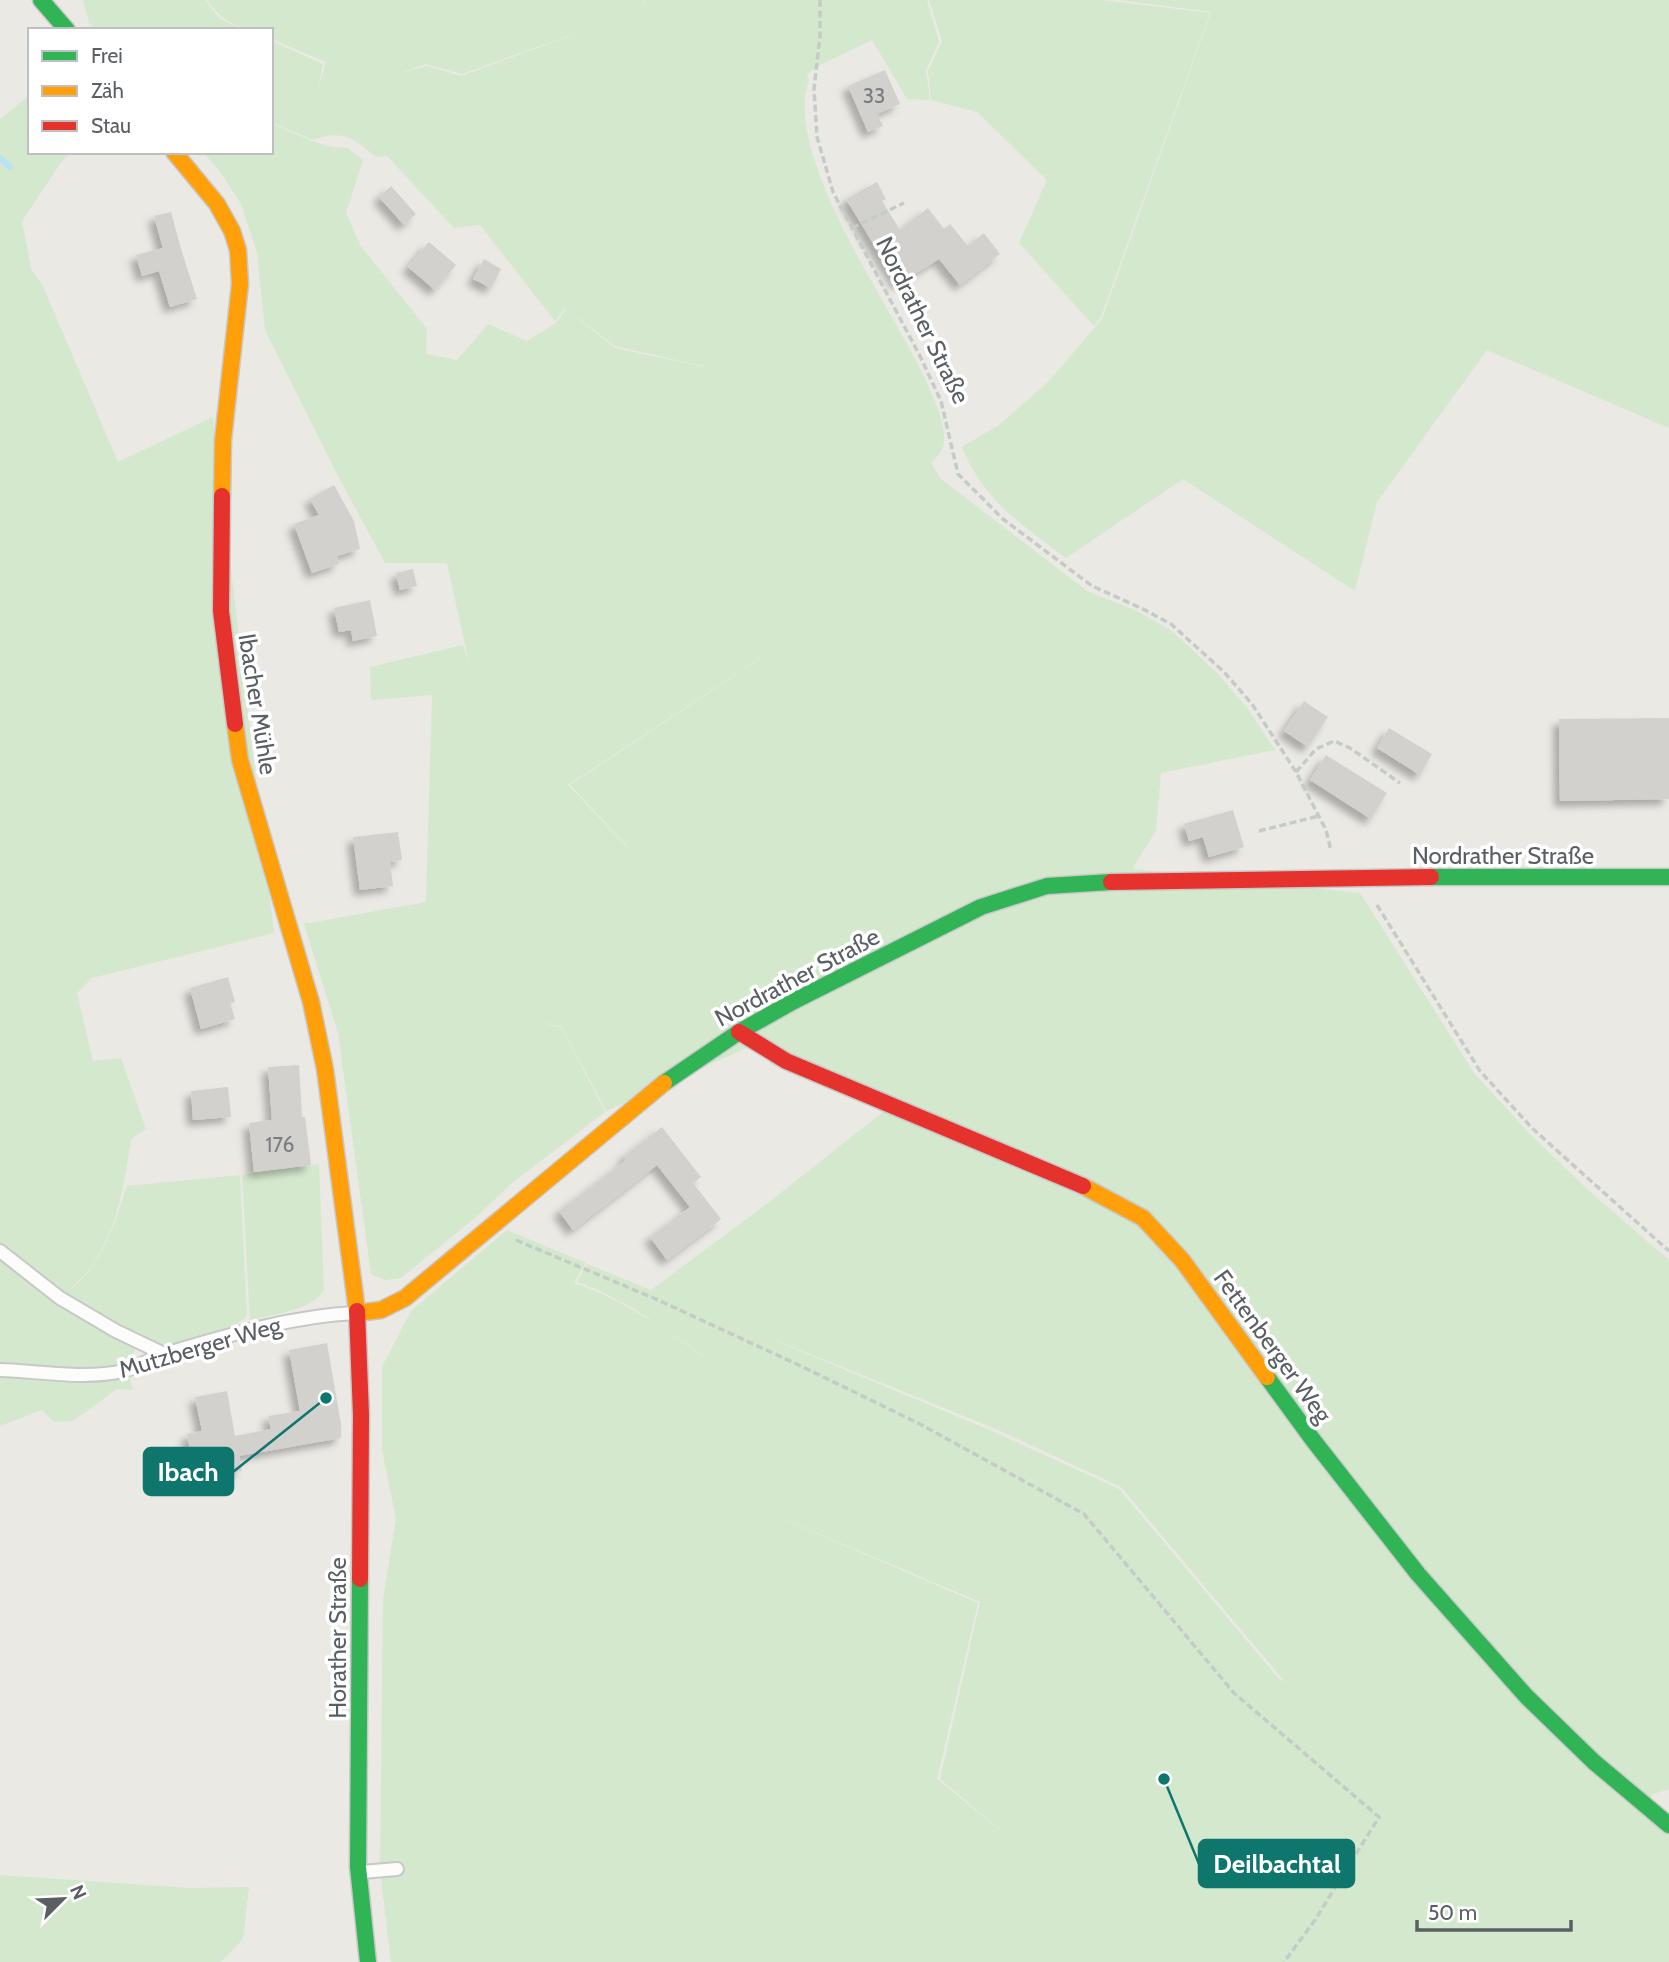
<svg xmlns="http://www.w3.org/2000/svg" width="1669" height="1962" font-family="Cabin,sans-serif">
<style>
.green{fill:#d3e8cd;fill-rule:evenodd}
.lines{fill:none;stroke-linecap:round;stroke-linejoin:round}
.stream{stroke:#b6e3f7;stroke-width:6}
.building{fill:#d2d1ce;filter:url(#shadow)}
.lane-casing{stroke:#c7c8c7;stroke-width:16}
.fast-casing{stroke:#c8c8c8;stroke-width:19}
.slow-casing{stroke:#c8c8c8;stroke-width:19}
.jam-casing{stroke:#c8c8c8;stroke-width:19}
.path{stroke:#c5ccc7;stroke-width:3.5;stroke-dasharray:7 3.5;stroke-linecap:butt}
.lane{stroke:#fcfcfb;stroke-width:12}
.fast{stroke:#30b455;stroke-width:16}
.slow{stroke:#ff9f0a;stroke-width:16}
.jam{stroke:#e5322d;stroke-width:16}
.labels{text-anchor:middle;dominant-baseline:central;stroke-width:7;stroke-linejoin:round;paint-order:stroke}
.number-label{font-size:21px;fill:#797d80}
.street-label{font-size:24px;fill:#5a5f64;stroke:#fff}
.leader{fill:none;stroke:#0f766e;stroke-width:2.5}
.callout-dot{fill:#0f766e;stroke:#fff;stroke-width:2.5}
.callout{fill:#0f766e;stroke:#0f766e;stroke-width:2.5}
.callout-label{font-size:26px;text-anchor:middle;font-weight:bold;fill:#fff}
</style>
<defs>
<filter id="shadow"><feDropShadow dx="-6" dy="6" stdDeviation="3.5" flood-color="#0004"/></filter>
</defs>
<rect width="100%" height="100%" fill="#ebe9e4"/>
<path class="green" d="M83,0H205L220,19L245,30H96L89,22Z
M207,0H642L656,17L643,0H927L939,42L926,70L930,100L907,99L872,40L818,66L807,74L809,80C781,155 894,310 926,381C933,398 946,423 944,442C943,452 936,458 931,463L941,479L1087,591L1137,611L1172,631L1218,674L1248,709L1275,750L1161,773L1156,831L1132,869L1360,893L1474,1073L1529,1133L1588,1190L1669,1260V1789L1650,1795L1669,1833V1962H391L380,1869L383,1599L396,1519L382,1450V1367L411,1311L507,1230L586,1263L574,1283C638,1304 693,1350 748,1388L638,1311L598,1290L577,1282L587,1264L651,1290L768,1203L884,1111L764,1040L606,1111L562,1027L533,1020L562,1028L605,1112L512,1183L475,1218L401,1278L385,1280L371,1274L338,1033L304,924L426,902L432,695L371,700L370,667L463,645L469,663L447,563H385L338,476L265,330L257,253L249,228L241,204L219,170L203,152H271V123L312,141L331,147L348,148L363,160L346,213L360,245L427,329L426,354L457,360L488,324L527,341L556,323L566,309L615,348L724,371L615,346L565,308L555,321L480,225L454,228L387,156L376,157C353,138 343,129 313,140L271,122V41L323,64L318,90L326,62L271,39V30C239,30 226,25 207,0ZM610,21L461,76L427,66L397,74L426,64L462,74ZM821,618L570,785L663,884L568,785ZM745,1328L996,1429L1121,1487L1285,1682L1279,1679L1119,1489L992,1431ZM734,1498L980,1602L940,1779L1021,1847L937,1779L978,1603Z
M929,0H1102L1210,13L1101,317L1094,326L1019,243L1047,180L977,112L931,100L928,71L942,41Z
M1119,0H1669V428L1487,350L1377,502L1355,591L1183,479L1066,558C1022,525 983,500 962,447L999,425L1049,381L1102,319L1211,12Z
M30,95V152H71L60,164L22,221L31,269L42,284L118,462L213,417L274,933L92,978L77,993L93,1061L121,1058L146,1129L131,1139C125,1183 117,1229 92,1266C85,1275 76,1283 69,1291C103,1264 114,1225 127,1186L240,1175L247,1316L229,1330L161,1352L137,1340L128,1372L133,1390L117,1389L73,1421L54,1422L42,1410L0,1426V119Z
M319,1164L324,1290C314,1310 270,1315 250,1320L242,1175Z
M0,1875L190,1888L249,1887L243,1939L221,1962H0Z"/>
<g class="lines">
<path class="stream" d="M0,158L10,167"/>
</g>
<path class="building" d="M885,70L900,104L877,114L883,126L868,132L848,86Z
M877,182L886,199L882,201L900,230L928,208L944,229L950,224L968,246L984,233L1000,254L960,285L939,259L898,284L846,199Z
M391,186L416,214L404,225L379,197Z
M171,212L181,249L197,299L170,307L159,271L142,276L136,255L163,248L154,216Z
M429,242L456,265L435,290L408,267Z
M484,259L501,269L491,288L473,279Z
M334,485L354,521L360,549L337,556L339,564L312,573L294,524L319,515L310,499Z
M413,569L417,586L400,590L396,573Z
M370,600L377,636L353,641L351,630L339,632L334,608Z
M1304,701L1328,717L1308,747L1284,731Z
M1669,718V799L1560,801L1559,719Z
M1389,728L1432,754L1420,775L1377,748Z
M1326,755L1387,793L1371,819L1310,780Z
M1233,810L1244,847L1209,857L1203,837L1189,841L1184,824Z
M398,832L402,860L390,862L393,886L360,890L353,837Z
M228,977L235,1002L230,1003L235,1019L201,1029L190,988Z
M299,1065L302,1117H305L311,1165L254,1172L249,1123L272,1120L268,1067Z
M228,1087L231,1117L193,1120L191,1091Z
M662,1127L701,1177L693,1183L721,1219L667,1260L650,1237L690,1207L657,1165L573,1230L559,1211L626,1160L623,1157Z
M327,1343L341,1424V1438L239,1456L242,1471L196,1480L187,1434L202,1431L195,1397L227,1391L235,1436L271,1429L268,1416L300,1411L289,1350Z"/>
<g class="lines">
<g class="lane-casing">
<path id="lane" d="M0,1251L60,1298L116,1331L164,1354
M0,1370C40,1371 84,1380 123,1371C139,1367 153,1357 168,1353C229,1335 292,1316 356,1313
M362,1872L397,1869"/>
</g>
<g class="fast-casing">
<path id="fast" d="M41,0L67,30
M1431,877H1669
M664,1083L739,1032L794,1001L981,907L1047,886L1111,882
M1267,1377L1313,1440L1418,1574L1526,1696L1594,1762L1669,1825
M360,1579L358,1867L368,1962"/>
</g>
<g class="slow-casing">
<path id="slow" d="M174,152L217,204L232,231L238,250L240,284L223,440L222,496
M235,724L240,760L311,1002L325,1069L357,1311
M1083,1186L1143,1218L1182,1260L1267,1377
M357,1313L381,1310L405,1298L664,1083"/>
</g>
<g class="jam-casing">
<path id="jam" d="M222,496L221,611L235,724
M1111,882L1431,877
M739,1032L786,1061L1083,1186
M357,1311L361,1415L360,1579"/>
</g>
<path class="path" d="M820,0V36L814,89L817,137L833,192L920,356L941,401L958,474L1003,519L1092,586L1141,608L1171,624L1224,672L1252,704L1296,772L1326,830L1331,851
M852,228L904,203
M1296,772L1316,749L1334,741L1350,748L1400,783
M1259,831L1319,816
M1377,905L1480,1071L1533,1129L1669,1251
M516,1240L658,1300L803,1367L918,1423L1084,1514L1234,1693L1379,1817L1315,1920L1284,1962"/>
<use href="#lane" class="lane"/>
<use href="#fast" class="fast"/>
<use href="#slow" class="slow"/>
<use href="#jam" class="jam"/>
</g>
<g class="labels">
<g class="number-label">
<text x="874" y="95">33</text>
<text x="280" y="1144">176</text>
</g>
<g class="street-label">
<text transform="translate(923 320) rotate(64)">Nordrather Straße</text>
<text transform="translate(258 704) rotate(81)">Ibacher Mühle</text>
<text x="1503" y="855">Nordrather Straße</text>
<text transform="translate(797 977) rotate(-28)">Nordrather Straße</text>
<text transform="translate(1273 1346) rotate(54)">Fettenberger Weg</text>
<text transform="translate(200 1347) rotate(-16)">Mutzberger Weg</text>
<text transform="translate(337 1638) rotate(-90)">Horather Straße</text>
</g>
</g>
<path class="leader" d="M326 1398L233 1472M1164 1779L1199 1864"/>
<g class="callout-dot">
<circle cx="326" cy="1398" r="7"/>
<circle cx="1164" cy="1779" r="7"/>
</g>
<g class="callout">
<rect x="144" y="1448" width="89" height="47" rx="7"/>
<rect x="1199" y="1840" width="155" height="47" rx="7"/>
</g>
<g class="callout-label">
<text x="188" y="1481">Ibach</text>
<text x="1277" y="1873">Deilbachtal</text>
</g>
<rect x="28" y="28" width="245" height="126" fill="#ffffff" stroke="#bdbfc1" stroke-width="2"/>
<rect x="42" y="51" width="35" height="10" fill="#30b455" stroke="#bdbfc1" stroke-width="2"/>
<text x="91" y="63" font-size="21" fill="#5a5f64">Frei</text>
<rect x="42" y="86" width="35" height="10" fill="#ff9f0a" stroke="#bdbfc1" stroke-width="2"/>
<text x="91" y="98" font-size="21" fill="#5a5f64">Zäh</text>
<rect x="42" y="121" width="35" height="10" fill="#e5322d" stroke="#bdbfc1" stroke-width="2"/>
<text x="91" y="133" font-size="21" fill="#5a5f64">Stau</text>
<g transform="translate(63 1899) rotate(66)" stroke="#ffffff" stroke-width="5" paint-order="stroke">
<path d="M0-5L12 26L0 18L-12 26Z" fill="#5a5f64"/>
<text y="-10" font-size="19" font-weight="bold" text-anchor="middle" fill="#5a5f64">N</text>
</g>
<path d="M1417 1920v10h154v-10" fill="none" stroke="#5a5f64" stroke-width="3.5"/>
<text x="1428" y="1920" font-size="21" fill="#5a5f64" stroke="#ffffff" stroke-width="5" paint-order="stroke">50 m</text>
</svg>
